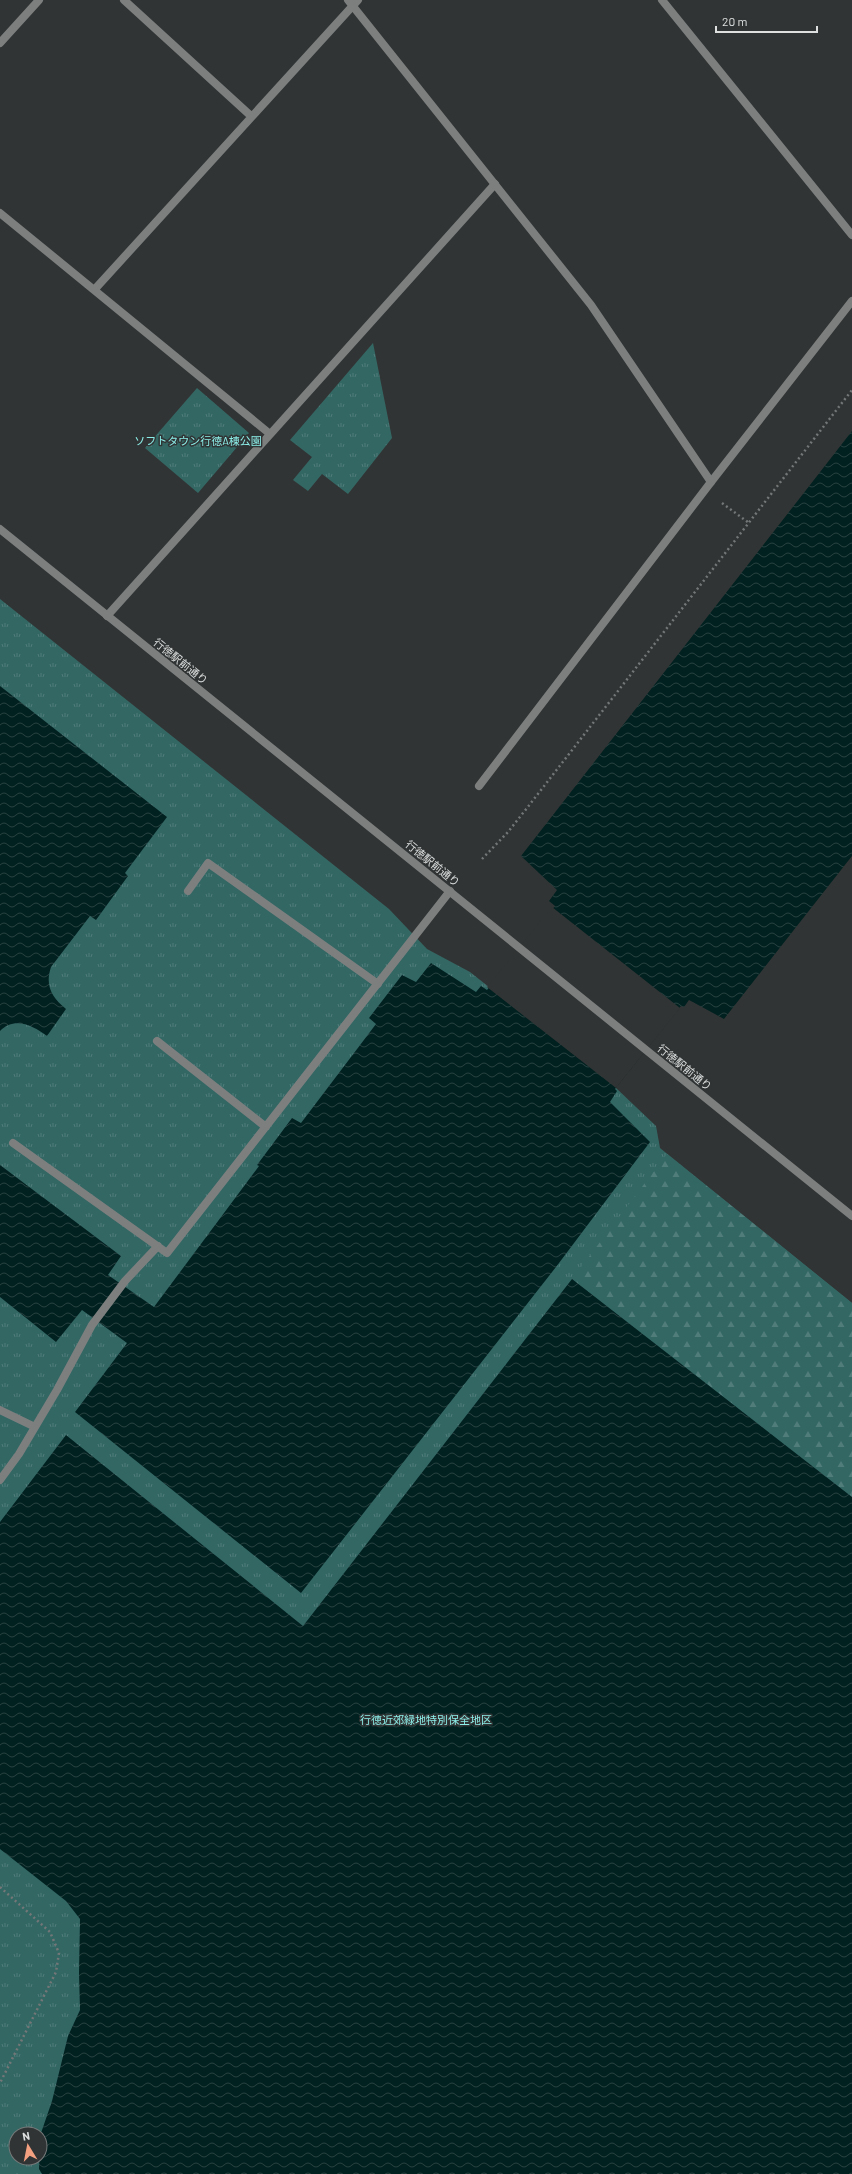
<svg xmlns="http://www.w3.org/2000/svg" width="852" height="2174" font-family="Barlow,'Noto Sans JP',sans-serif">
<style>
.grass{fill:url(#grass-tufts);fill-rule:evenodd}
.forest{fill:url(#forest-firs)}
.water{fill:url(#water-waves)}
.pier{fill:#313434}
.lines{fill:none;stroke-linecap:round;stroke-linejoin:round}
.path{stroke:#747777;stroke-width:2.5;stroke-dasharray:2 3;stroke-linecap:butt}
.service{stroke:#7d7f7f;stroke-width:8}
.minor{stroke:#7d7f7f;stroke-width:8}
.tertiary{stroke:#7d7f7f;stroke-width:8}
.labels{text-anchor:middle;dominant-baseline:central;stroke-width:3;stroke-linejoin:round;paint-order:stroke}
.park-label{font-size:11px;fill:#8ceee9;stroke:#313434}
.street-label{font-size:11px;fill:#dee0e0;stroke:#313434}
</style>
<defs>
<pattern id="grass-tufts" width="24" height="20" patternUnits="userSpaceOnUse"><rect width="24" height="20" fill="#336764"/><path d="M3 7l-1-3M5 7V3M7 7l1-3M15 17l-1-3M17 17v-4M19 17l1-3" fill="none" stroke="#507c7a"/></pattern>
<pattern id="forest-firs" width="22" height="20" patternUnits="userSpaceOnUse"><rect width="22" height="20" fill="#336764"/><path d="M5 1l3.5 6h-7zM16 11l3.5 6h-7z" fill="#507c7a"/></pattern>
<pattern id="water-waves" width="16" height="10" patternUnits="userSpaceOnUse"><rect width="16" height="10" fill="#012120"/><path d="M0 5q4-4 8 0t8 0" fill="none" stroke="#264140"/></pattern>
</defs>
<rect width="100%" height="100%" fill="#313434"/>
<path class="grass" d="M373,343L392,438L348,494L322,474L308,491L293,480L312,457L290,440Z
M197,388L249,433L198,493L145,448Z
M0,599L389,909L427,949L470,972L616,1088L656,1126L660,1148L852,1303V2174H0ZM16,2134H40V2158H16Z"/>
<path class="forest" d="M667,1154L852,1303V1497L572,1279Z"/>
<path class="water" d="M852,431V856L724,1019L689,1000L684,1007L681,1006L615,1089L617,1091L610,1102L650,1142L556,1267L301,1593L75,1412L127,1343L82,1310L56,1342L0,1297V1165L121,1256L108,1275L154,1307L259,1166L257,1165L292,1118L301,1123L376,1024L369,1018L402,975L416,982L431,963L476,992L481,986L487,990L555,906L549,901L557,890L521,856Z
M0,686L167,817L125,873L128,876L96,920L90,916L51,967C45,985 51,997 66,1009L47,1036C33,1026 15,1016 0,1031Z
M572,1279L852,1497V2174H42L39,2169L40,2136L52,2101L68,2036L80,2010L79,1973L80,1919L66,1901L0,1849V1522L66,1435L303,1626Z"/>
<path class="pier" d="M552,907L680,1008L616,1088L487,987Z"/>
<g class="lines">
<path class="path" d="M722,503L749,523
M482,859L508,832L527,808L852,390
M0,1887L50,1932L59,1953L56,1972L0,2083"/>
<path class="service" d="M188,891L208,863L378,984
M157,1041L266,1127
M13,1143L167,1253L450,891
M0,1410L35,1427
M0,1480L19,1454L57,1390L92,1325L125,1281L158,1246"/>
<path class="minor" d="M124,0L251,116
M662,0L852,235
M0,43L39,0
M0,213L270,434
M95,289L358,0
M711,482L852,301
M107,616L495,184"/>
<path class="tertiary" d="M348,0L591,305L711,482L479,786
M0,529L852,1216"/>
</g>
<g class="labels">
<g class="park-label">
<text x="198" y="440">ソフトタウン行徳A棟公園</text>
<text x="426" y="1719">行徳近郊緑地特別保全地区</text>
</g>
<g class="street-label">
<text transform="translate(181 661) rotate(39)">行徳駅前通り</text>
<text transform="translate(433 863) rotate(39)">行徳駅前通り</text>
<text transform="translate(685 1067) rotate(39)">行徳駅前通り</text>
</g>
</g>
<g transform="translate(28 2146) rotate(350)"><circle r="19" fill="#313434" stroke="#767979"/>
<path d="M0-3L7 15L0 10L-7 15Z" fill="#f3a081"/>
<text y="-6" font-size="11" font-weight="bold" text-anchor="middle" fill="#dee0e0">N</text>
</g>
<path d="M716 26v6h101v-6" fill="none" stroke="#dee0e0" stroke-width="2"/>
<text x="722" y="26" font-size="12" fill="#dee0e0" stroke="#313434" stroke-width="3" paint-order="stroke">20 m</text>
</svg>
